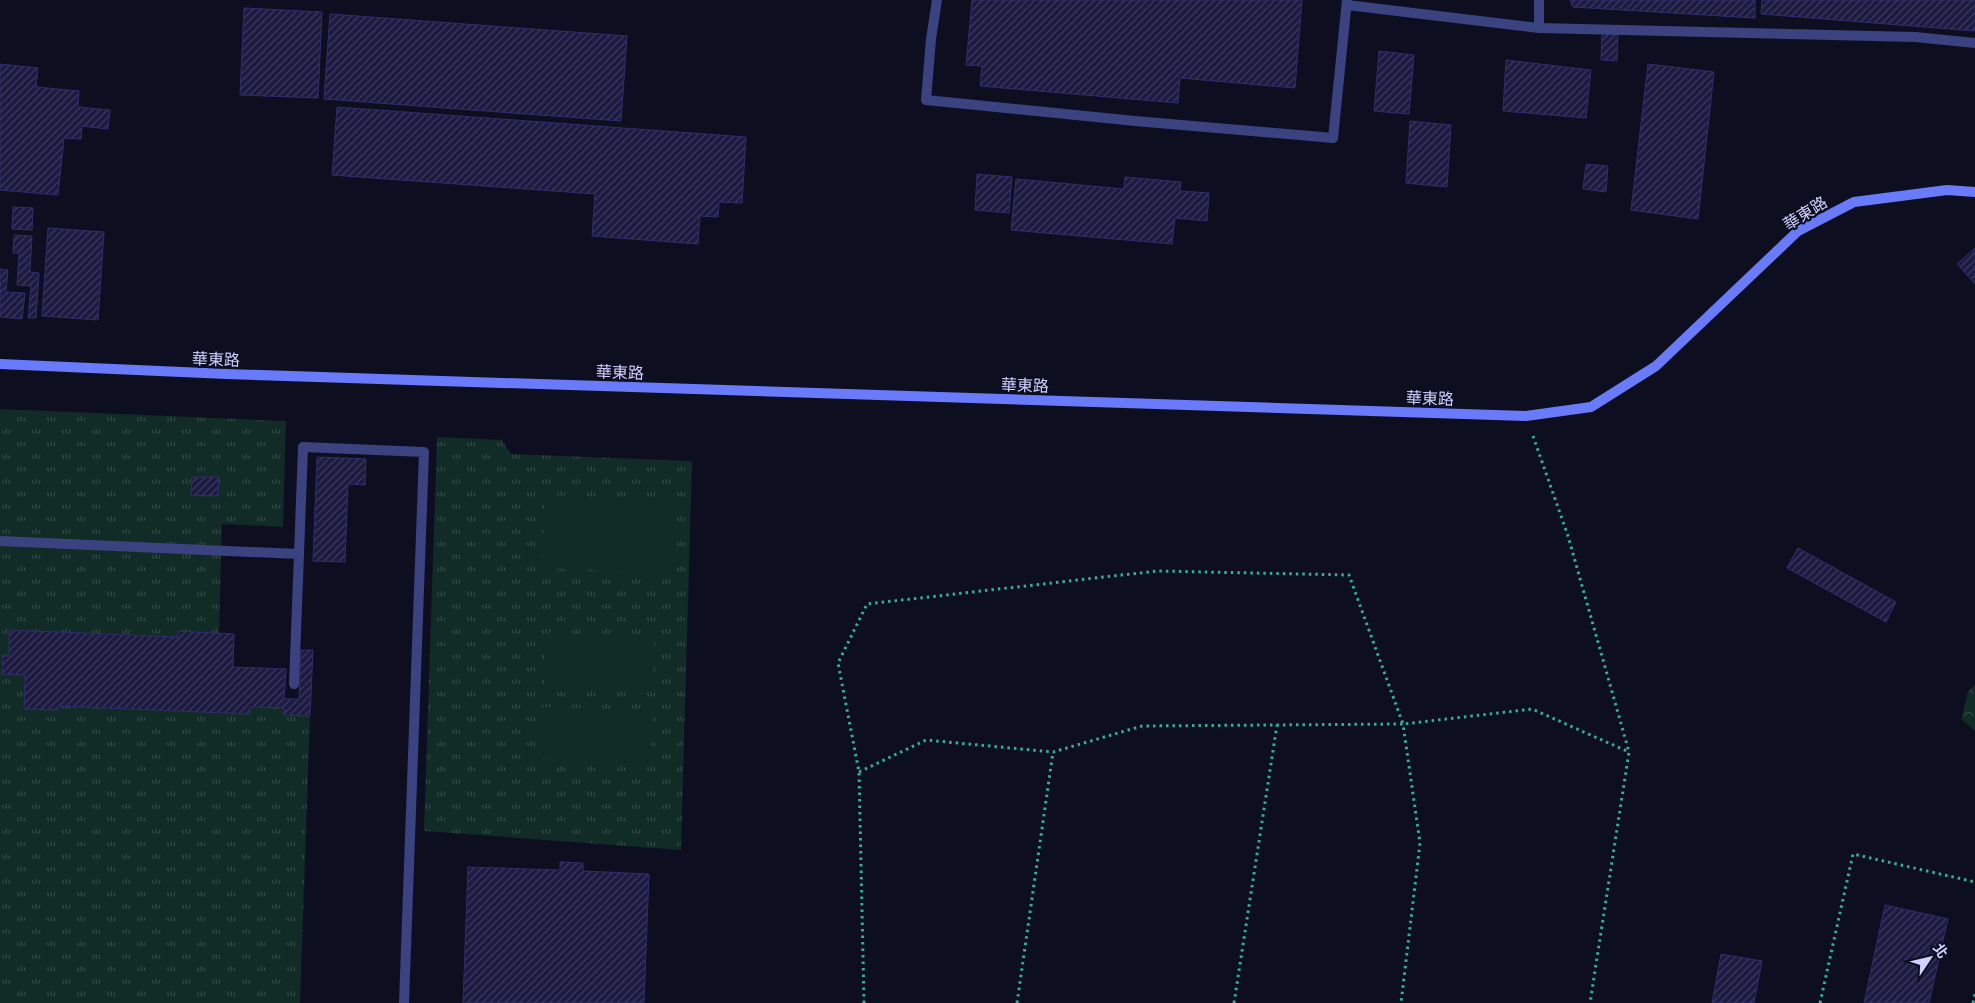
<svg xmlns="http://www.w3.org/2000/svg" width="1975" height="1003" font-family="'IBM Plex Sans','Noto Sans TC',sans-serif">
<style>
.grass{fill:url(#grass-tufts)}
.forest{fill:url(#forest-crowns)}
.pitch{fill:#112b26}
.building{fill:url(#building-hatch);stroke:#302d6d}
.lines{fill:none;stroke-linecap:round;stroke-linejoin:round}
.path{stroke:#31b095;stroke-width:3;stroke-dasharray:2.5 4;stroke-linecap:butt}
.lane{stroke:#3a427f;stroke-width:10}
.street{stroke:#3a427f;stroke-width:10}
.secondary{stroke:#697bfb;stroke-width:10}
.labels{text-anchor:middle;dominant-baseline:central;stroke-width:4.5;stroke-linejoin:round;paint-order:stroke}
.street-label{font-size:16px;fill:#cfd1fe;stroke:#0e0e21}
</style>
<defs>
<pattern id="grass-tufts" width="24" height="20" patternUnits="userSpaceOnUse" patternTransform="scale(1.25)"><rect width="24" height="20" fill="#112b26"/><path d="M3 7l-1-3M5 7V3M7 7l1-3M15 17l-1-3M17 17v-4M19 17l1-3" fill="none" stroke="#334947"/></pattern>
<pattern id="forest-crowns" width="20" height="18" patternUnits="userSpaceOnUse" patternTransform="scale(1.25)"><rect width="20" height="18" fill="#112b26"/><path d="M2 6a3 3 0 1 1 6 0M12 15a3 3 0 1 1 6 0" fill="none" stroke="#334947"/></pattern>
<pattern id="building-hatch" width="6" height="6" patternUnits="userSpaceOnUse" patternTransform="scale(1.25)"><rect width="6" height="6" fill="#1c1a41"/><path d="M-1 1l2-2M0 6l6-6M5 7l2-2" fill="none" stroke="#3c3a5e"/></pattern>
</defs>
<rect width="100%" height="100%" fill="#0e0e21"/>
<path class="grass" d="M0,409L286,421L283,527L222,524L219,633L179,631L178,637L9,630V656H3L2,673L25,675L24,709L58,710V706L250,714V707L284,708V715L310,716L300,1003H0Z
M437,437L502,440L511,454L692,461L681,850L424,831Z"/>
<path class="forest" d="M1975,684V731L1961,719L1968,692Z"/>
<path class="pitch" d="M545,495L677,501L675,573L542,568Z
M545,633L654,637L653,689L544,684Z
M543,707L652,711L650,763L541,758Z"/>
<path class="building" d="M972,0H1302L1295,88L1180,78L1178,103L980,86L982,66L966,65Z
M1570,0H1755V18L1573,7Z
M1762,0H1975V31L1761,14Z
M244,8L322,12L318,98L240,95Z
M330,14L627,36L621,121L324,99Z
M1602,33H1618L1617,61L1601,60Z
M1379,51L1414,55L1409,114L1374,111Z
M1506,60L1591,70L1586,118L1503,111Z
M0,64L38,68L36,87L79,91L78,107L110,110L108,129L82,126L81,139L64,138L58,195L0,190Z
M1648,64L1714,72L1698,219L1631,210Z
M337,107L746,137L742,203L719,202L718,217L700,216L698,244L592,236L595,194L332,175Z
M1410,121L1451,125L1447,187L1406,183Z
M1586,164L1608,166L1606,192L1583,189Z
M977,174L1012,177L1009,213L975,210Z
M1125,177L1181,182L1180,191L1209,193L1207,221L1175,218L1172,244L1011,230L1016,179L1124,189Z
M13,207L33,208L32,230L12,229Z
M48,228L104,232L98,320L42,316Z
M14,235L32,236L30,272L39,273L36,318H28L31,286L17,285L19,253H13Z
M1975,248V284L1957,264Z
M0,269L8,270L6,292L25,293L22,319L0,317Z
M317,457L366,459L365,485L348,484L345,562L313,561Z
M192,477H219L218,496L191,495Z
M1798,548L1896,602L1886,622L1787,568Z
M9,630L178,637V631L234,634L233,667L286,669L284,699H299L301,650H313L310,716L284,715V708L250,707V714L58,706V710L24,709L25,675L2,674L3,656H9Z
M560,862L583,863V871L649,874L644,1003H463L468,867L560,870Z
M1885,905L1948,919L1929,1003H1864Z
M1721,954L1762,961L1754,1003H1712Z"/>
<g class="lines">
<path class="path" d="M1533,436L1568,536L1629,752L1590,1003
M859,772L926,740L1053,752L1142,726L1403,724L1420,843L1401,1003
M864,1003L859,772L838,663L867,604L1157,571L1349,575L1403,724L1532,709L1629,752
M1017,1003L1053,752
M1234,1003L1277,725
M1820,1003L1853,854L1975,882
M1973,1003L1975,993"/>
<path class="lane" d="M937,0L931,39L926,100L1135,121L1333,138
M0,541L299,554L303,447L424,452L404,1003
M294,684L299,554"/>
<path class="street" d="M1347,5L1539,28L1915,37L1975,43
M1539,28V0
M1333,138L1347,0"/>
<path class="secondary" d="M0,364L227,374L1526,416L1591,407L1656,366L1798,231L1854,202L1947,190L1975,192"/>
</g>
<g class="labels">
<g class="street-label">
<text transform="translate(1805 213) rotate(-32)">華東路</text>
<text transform="translate(216 359) rotate(2)">華東路</text>
<text transform="translate(620 372) rotate(2)">華東路</text>
<text transform="translate(1025 385) rotate(2)">華東路</text>
<text transform="translate(1430 398) rotate(2)">華東路</text>
</g>
</g>
<g transform="translate(1930 958) rotate(55)" stroke="#0e0e21" stroke-width="4" paint-order="stroke">
<path d="M0-4L9 19L0 12L-9 19Z" fill="#cfd1fe"/>
<text y="-8" font-size="14" font-weight="bold" text-anchor="middle" fill="#cfd1fe">北</text>
</g>
</svg>
